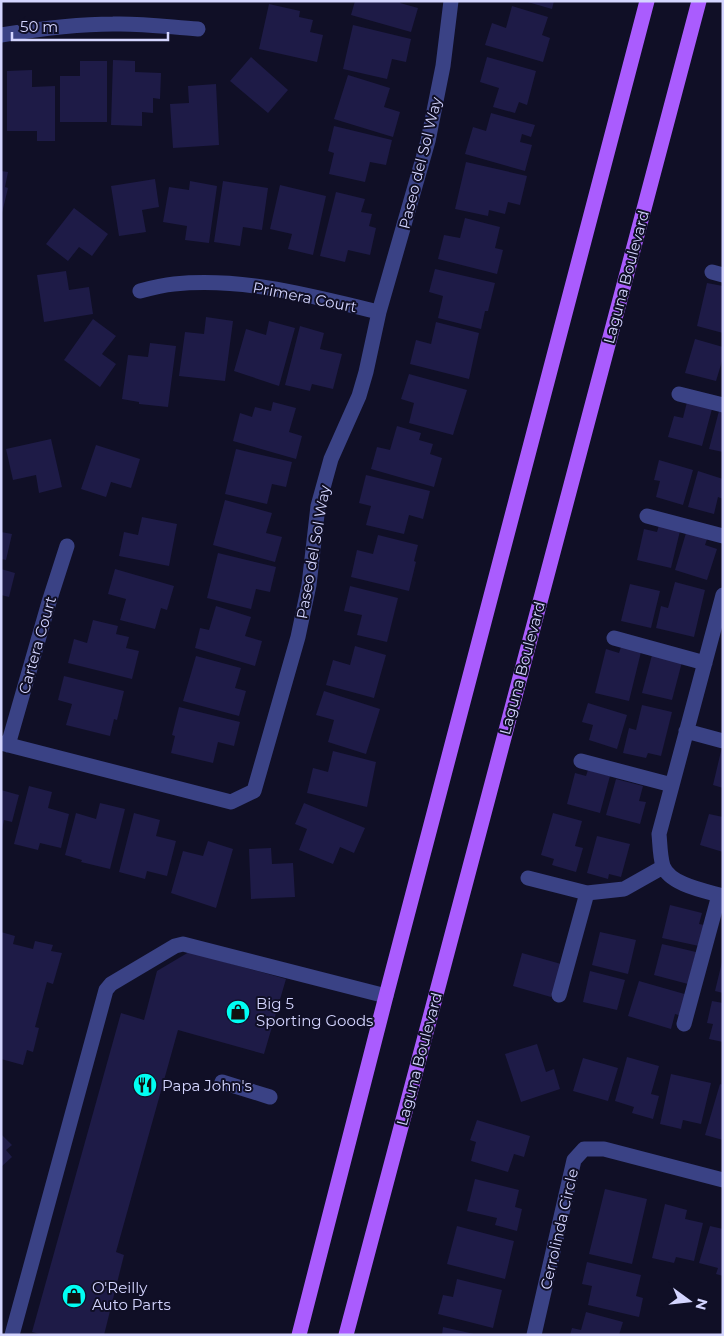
<svg xmlns="http://www.w3.org/2000/svg" width="724" height="1336" font-family="Montserrat,sans-serif">
<style>
.building{fill:#1e1b47}
.lines{fill:none;stroke-linecap:round;stroke-linejoin:round}
.minor{stroke:#3a4285;stroke-width:15}
.major{stroke:#aa5cfe;stroke-width:15}
.labels{text-anchor:middle;dominant-baseline:central;stroke-width:4;stroke-linejoin:round;paint-order:stroke}
.street-label{font-size:15px;fill:#d4d5ff;stroke:#100f26}
.poi-label{font-size:15px;fill:#d4d5ff;stroke:#100f26;text-anchor:start}
</style>
<rect width="100%" height="100%" fill="#100f26"/>
<path class="building" d="M355,1H401L400,3L418,8L411,32L351,15Z
M524,1H554L552,9Z
M269,4L300,11L299,17L313,20L310,32L323,35L317,62L259,49Z
M512,6L548,17L542,35L550,38L543,62L485,45L492,23L506,28Z
M353,25L411,39L406,62L392,59L387,79L343,69Z
M251,57L288,90L268,113L230,81Z
M487,57L536,71L527,105L519,102L515,113L493,107L499,88L480,82Z
M113,60L135,61V72L161,73L160,99L153,98V113L142,112V126L111,125Z
M80,61H107V122H60V76H80Z
M32,70V87L55,86V141H37V131H7V71Z
M348,75L390,88L384,107L400,112L393,137L334,119Z
M216,84L219,145L173,148L170,104L189,103L188,86Z
M491,113L535,125L531,137L522,134L520,142L532,145L525,171L465,154L473,127L486,131Z
M334,126L392,140L386,165L370,162L365,182L329,174L334,153L328,151Z
M466,162L527,176L520,205L508,202L505,214L489,210L488,216L455,209Z
M1,171L8,172L5,187L8,188L2,213Z
M155,179L159,207L142,210L146,232L119,236L111,186Z
M190,181L217,186L209,243L185,240L187,226L163,222L169,187L189,190Z
M223,181L268,188L262,230L243,227L240,246L214,242Z
M280,185L326,196L313,255L288,249L292,234L270,229Z
M336,192L365,199L361,212L372,214L369,226L376,228L370,255L348,250L345,262L320,256Z
M74,208L108,234L92,256L79,247L68,261L46,244Z
M465,218L500,227L495,248L503,250L497,274L438,259L444,235L460,238Z
M435,269L495,283L488,311H485L481,329L438,318L443,296L429,292Z
M66,271L69,290L89,287L93,314L44,322L37,275Z
M707,283L723,286V333L697,326Z
M206,317L233,321L225,381L179,376L185,332L204,334Z
M93,319L116,336L102,354L116,364L100,387L64,360Z
M269,321L295,328L279,386L234,371L246,329L266,335Z
M436,322L479,333L469,379L410,364L416,340L431,344Z
M300,326L324,333L320,349L342,354L333,389L312,384L310,391L285,385Z
M695,339L723,347V358L716,381L685,373Z
M150,343L176,346L168,407L139,404V402L122,399L128,355L148,357Z
M409,374L467,390L453,435L409,423L414,403L401,399Z
M273,402L296,408L289,432L302,436L296,459L233,441L240,413L252,417L255,407L271,411Z
M687,402L712,409L702,446L668,437L674,416L683,418Z
M719,411L723,412V452L709,449Z
M397,426L421,433L419,440L433,444L430,454L442,458L434,487L371,469L377,447L390,450Z
M51,439L62,487L39,493L36,475L13,480L6,449Z
M96,445L140,459L131,488L111,482L106,497L81,489Z
M236,449L292,462L286,487L272,484L267,504L225,494Z
M659,460L693,470L683,505L656,497L660,481L654,480Z
M698,471L723,479V499L718,497L714,514L688,507Z
M366,475L430,491L423,519L409,515L404,534L366,525L371,506L359,503Z
M225,500L272,513L266,533L282,537L275,562L213,545Z
M142,517L177,524L169,566L119,556L124,532L138,535Z
M659,525L680,531L671,568L637,560L644,529L657,532Z
M1,532L12,534L6,560L1,559Z
M686,533L707,539L705,545L717,549L707,580L675,570Z
M378,535L418,545L414,561L416,562L409,591L351,577L357,550L373,554Z
M218,553L276,567L270,592L256,589L251,609L207,598Z
M1,569L15,573L9,597L1,595Z
M115,569L174,586L167,610L161,608L155,629L120,620L126,599L108,594Z
M675,582L705,590L694,637L656,628L661,606L668,608Z
M630,584L660,591L651,628L621,621Z
M350,586L398,598L387,642L357,635L362,615L344,611Z
M216,606L251,617L245,636L262,641L255,666L195,648L200,628L209,630Z
M93,620L118,626L116,634L129,637L126,648L139,651L132,679L68,663L74,639L87,643Z
M355,646L386,655L374,698L326,685L333,660L350,665Z
M621,647L641,652L629,701L595,693L606,649L619,653Z
M652,655L682,662L672,700L642,693Z
M196,656L241,668L235,688L246,691L239,716L183,701Z
M64,676L124,691L117,720L114,719L110,736L66,725L72,704L58,700Z
M324,691L380,709L366,754L328,742L334,720L316,715Z
M588,703L627,715L617,749L589,740L593,725L582,722Z
M642,705L672,712L661,756L648,753L646,758L623,753L629,728L636,730Z
M179,707L240,722L234,746L218,742L213,763L171,753L175,736L172,735Z
M722,747H723V788L713,785Z
M333,751L376,762L367,807L307,793L313,768L328,772Z
M588,770L610,776L600,813L567,804L575,773L586,776Z
M616,779L643,786L639,801L646,802L640,824L606,815Z
M29,786L52,792L48,808L69,814L61,848L40,843L38,850L14,844Z
M1,790L19,795L12,822L4,820L2,830Z
M100,803L125,809L110,869L81,862L82,860L65,855L76,813L96,819Z
M304,803L365,828L354,853L340,847L333,864L299,850L307,829L295,824Z
M134,813L160,820L156,836L176,841L167,876L147,871L145,879L119,872Z
M553,813L582,821L575,846L583,848L576,872L552,865L554,859L541,855Z
M709,814L723,817V852L700,845Z
M597,836L630,844L621,877L609,874L608,879L587,873Z
M208,841L233,849L216,908L171,893L183,851L203,856Z
M271,848L272,864L293,863L295,897L251,899L249,849Z
M670,905L702,913L699,924L704,925L699,946L662,938Z
M1,932L15,936L13,944L33,949L35,941L53,945L51,951L62,953L53,984L47,982L35,1027L39,1028L33,1052L27,1050L23,1065L1,1059Z
M600,932L636,940L628,974L592,965Z
M662,944L696,952L688,984L654,975Z
M189,952L286,979L264,1054L178,1030L116,1252L124,1255L104,1335H43L32,1332L121,1013L144,1020L157,971Z
M522,953L561,964L551,997L513,986Z
M722,962L723,963V993L715,991Z
M590,971L625,980L617,1010L583,1002Z
M639,981L688,995L682,1016L675,1014L671,1029L628,1016Z
M712,1001L723,1003V1042L709,1039L713,1024L707,1023Z
M537,1044L546,1072L554,1069L560,1089L521,1102L505,1054Z
M627,1057L659,1066L651,1094L659,1096L653,1119L632,1113L634,1107L615,1101Z
M583,1058L618,1068L608,1101L573,1091Z
M671,1074L711,1083L701,1124L683,1120L681,1129L660,1124Z
M720,1084L723,1085V1140L705,1135Z
M477,1120L530,1136L524,1157L514,1154L508,1172L471,1161L476,1142L470,1140Z
M1,1134L12,1145L6,1150L12,1157L1,1167Z
M475,1179L519,1190L515,1207L522,1209L517,1231L495,1225L497,1218L467,1211Z
M605,1189L647,1199L632,1264L589,1254Z
M665,1204L687,1210L685,1219L703,1223L694,1261L676,1257L674,1263L652,1258Z
M457,1226L514,1241L505,1279L447,1264Z
M710,1226L723,1229V1276L716,1274L718,1268L699,1263Z
M587,1262L641,1275L636,1296L643,1298L639,1317L588,1305L592,1286L582,1284Z
M457,1279L502,1290L493,1328L438,1314L443,1295L453,1297Z
M586,1312L623,1322L619,1335H570L572,1328L581,1330Z
M443,1327L474,1334V1335H442Z"/>
<g class="lines">
<path class="minor" d="M1,35C38,29 75,24 113,24C141,23 169,27 198,29
M712,272L723,275
M140,291C151,288 163,285 174,284C244,277 312,296 379,312
M679,394L723,405
M647,516L723,536
M723,595L659,834C660,844 660,857 663,866C670,885 706,891 723,896
M614,638L705,663
M686,731L723,741
M1,743L231,802L254,791L298,637L309,585L318,506L331,459L359,396L366,372L379,312L428,141L443,66L451,1
M8,745L49,602L67,546
M581,761L672,785
M528,878L587,893L624,889L663,867
M559,995L587,893
M684,1024L719,895
M222,1082L270,1097
M12,1335L106,990L111,984L175,946L183,944L386,996
M534,1335L574,1160L584,1149H604L723,1180"/>
<path class="major" d="M299,1335L386,996L647,1
M346,1335L699,1"/>
</g>
<defs>
<g id="shop-disc" transform="scale(1.25)"><circle r="9.5" fill="#01fef3" stroke="#100f26"/><path d="M-5-2.5h2.3a2.7 3.5 0 0 1 5.4 0H5L5.5 6h-11ZM-1.5-2.5h3a1.5 2.3 0 0 0-3 0Z" fill="#111"/></g>
<g id="restaurant-disc" transform="scale(1.25)"><circle r="9.5" fill="#01fef3" stroke="#100f26"/><path d="M-5-6h1v4h1v-4h1v4h1v-4h1v5L-1.5 .5V6h-2V.5L-5-1ZM5-6V6H3V1.5H1.5Q1.5-4 5-6Z" fill="#111"/></g>
</defs>
<g fill-rule="evenodd">
<use href="#shop-disc" x="238" y="1012"/>
<use href="#restaurant-disc" x="145" y="1085"/>
<use href="#shop-disc" x="74" y="1296"/>
</g>
<g class="labels">
<g class="street-label">
<text transform="translate(420 163) rotate(-76)">Paseo del Sol Way</text>
<text transform="translate(626 277) rotate(-75)">Laguna Boulevard</text>
<text transform="translate(305 297) rotate(11)">Primera Court</text>
<text transform="translate(313 552) rotate(-80)">Paseo del Sol Way</text>
<text transform="translate(37 645) rotate(-74)">Cartera Court</text>
<text transform="translate(522 668) rotate(-75)">Laguna Boulevard</text>
<text transform="translate(419 1059) rotate(-75)">Laguna Boulevard</text>
<text transform="translate(559 1229) rotate(-77)">Cerrolinda Circle</text>
</g>
<g class="poi-label">
<text x="256" y="1003">Big 5<tspan x="256" dy="17">Sporting Goods</tspan></text>
<text x="162" y="1085">Papa John's</text>
<text x="92" y="1287">O'Reilly<tspan x="92" dy="17">Auto Parts</tspan></text>
</g>
</g>
<rect width="724" height="1336" fill="none" stroke="#d4d5ff" stroke-width="5"/>
<g transform="translate(689 1301) rotate(105)" stroke="#100f26" stroke-width="4" paint-order="stroke">
<path d="M0-4L9 19L0 12L-9 19Z" fill="#d4d5ff"/>
<text y="-8" font-size="14" font-weight="bold" text-anchor="middle" fill="#d4d5ff">N</text>
</g>
<path d="M12 32v8h156v-8" fill="none" stroke="#d4d5ff" stroke-width="2.5"/>
<text x="20" y="32" font-size="15" fill="#d4d5ff" stroke="#100f26" stroke-width="4" paint-order="stroke">50 m</text>
</svg>
